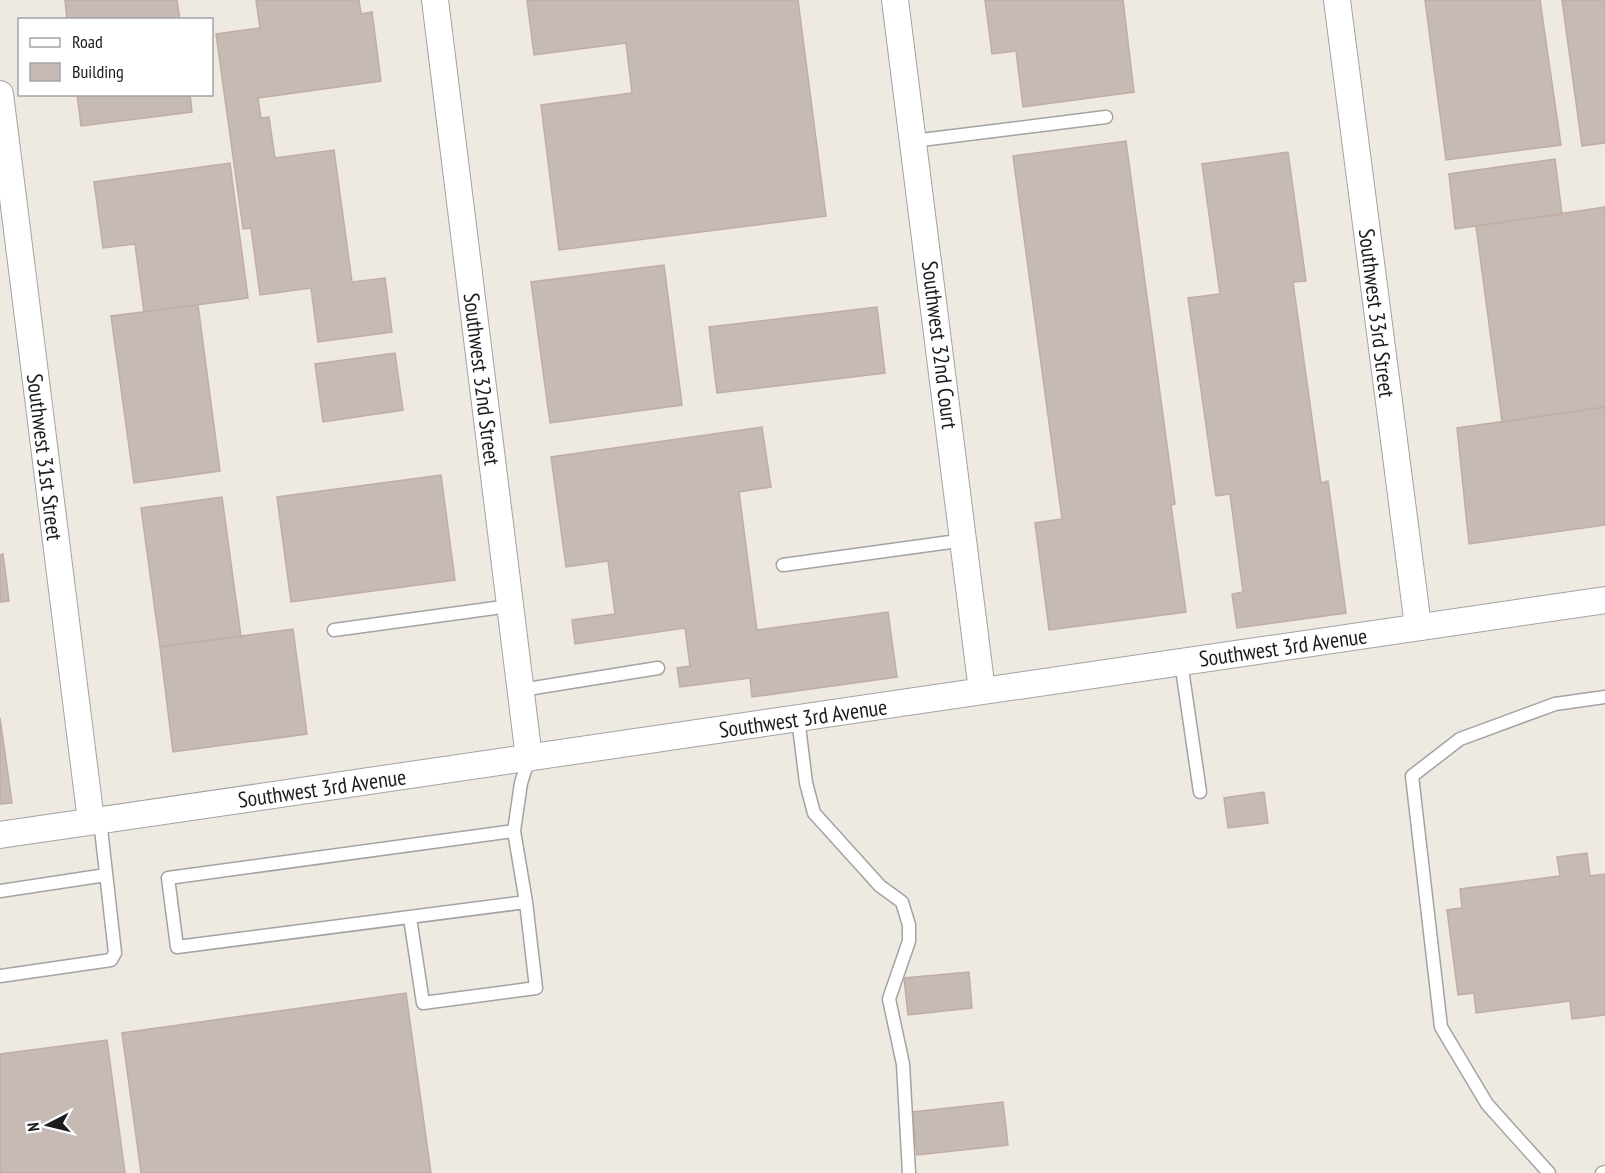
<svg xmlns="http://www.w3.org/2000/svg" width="1605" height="1173" font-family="'PT Sans Narrow',sans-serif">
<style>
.building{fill:#c6bab4;stroke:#c1ada2;stroke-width:1.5}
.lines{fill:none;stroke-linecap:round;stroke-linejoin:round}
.lane-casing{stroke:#a3a3a3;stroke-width:15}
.street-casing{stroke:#a3a3a3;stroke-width:28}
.lane{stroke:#fff;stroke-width:12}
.street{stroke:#fff;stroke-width:26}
.labels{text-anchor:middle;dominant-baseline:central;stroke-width:6;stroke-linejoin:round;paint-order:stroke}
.street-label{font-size:22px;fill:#1c1c1c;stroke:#fff}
</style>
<rect width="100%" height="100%" fill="#eee9e1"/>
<path class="building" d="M65,0H177L180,20H67Z
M256,0H359L361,14L372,12L381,81L258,98L261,118L269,117L275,158L334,150L352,282L385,278L392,332L318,342L311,288L260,295L251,228L243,229L216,34L260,28Z
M527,0H798L826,216L559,250L541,105L632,93L626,43L534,55Z
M985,0H1123L1134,92L1023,107L1016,51L992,54Z
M1425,0H1540L1561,145L1446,160Z
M1562,0H1605V143L1582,146Z
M77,94H190L192,112L81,126Z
M1126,141L1175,504L1171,505L1186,612L1049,630L1035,523L1062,519L1013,156Z
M1288,152L1306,281L1293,282L1321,483L1328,481L1346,613L1237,628L1232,594L1243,592L1230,494L1216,496L1188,298L1220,294L1202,164Z
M1555,159L1562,214L1455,229L1449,174Z
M230,163L248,298L144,312L135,244L103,248L94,182Z
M1605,207V407L1502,422L1476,226Z
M664,265L682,405L550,423L531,282Z
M198,305L220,471L134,483L111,316Z
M877,307L885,373L717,393L709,327Z
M395,353L403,410L323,422L315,364Z
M1605,407V525L1469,544L1457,428Z
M762,427L771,487L739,492L757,630L888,612L897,677L752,697L750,678L680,687L677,668L690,666L685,628L575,644L572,620L615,614L608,561L566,567L551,457Z
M441,475L455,580L291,602L277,497Z
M222,497L241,636L160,647L141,508Z
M3,554L9,601L0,602V555Z
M293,629L307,734L173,752L160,647Z
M0,718L12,803L0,804Z
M1264,792L1268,823L1228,828L1224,798Z
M1587,853L1590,876L1605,874V1015L1572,1019L1570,1001L1476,1013L1474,993L1458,995L1447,910L1462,908L1460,889L1560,876L1557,857Z
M969,972L972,1008L908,1015L904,978Z
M406,993L431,1173H141L122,1033Z
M107,1040L125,1173H0V1054Z
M1003,1102L1008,1145L917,1155L912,1112Z"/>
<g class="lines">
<g class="lane-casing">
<path id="lane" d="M913,141L1106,117
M783,565L965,540
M334,630L510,606
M1181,662L1200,792
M521,690L658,668
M798,718L806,783L814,813L880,886L902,902L909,925V941L889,999L903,1064L909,1173
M514,831L168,878L177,947L526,902
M0,891L106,875
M410,918L423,1003L536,988L526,902L514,831L521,783L529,758
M0,976L111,960L115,953L100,820
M1549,1173L1487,1104L1441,1027L1412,776L1460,739L1555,704L1605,697
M1602,1173L1605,1172"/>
</g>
<g class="street-casing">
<path id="street" d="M435,0L529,758
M895,0L982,691
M1337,0L1418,626
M0,94L91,821
M0,835L1605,600"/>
</g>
<use href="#lane" class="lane"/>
<use href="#street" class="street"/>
</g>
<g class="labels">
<g class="street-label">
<text transform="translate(1377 313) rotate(83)">Southwest 33rd Street</text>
<text transform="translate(940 345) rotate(83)">Southwest 32nd Court</text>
<text transform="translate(482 379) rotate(83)">Southwest 32nd Street</text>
<text transform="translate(45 457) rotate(83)">Southwest 31st Street</text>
<text transform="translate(1283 647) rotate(-8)">Southwest 3rd Avenue</text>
<text transform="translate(803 718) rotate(-8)">Southwest 3rd Avenue</text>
<text transform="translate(322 788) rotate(-8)">Southwest 3rd Avenue</text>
</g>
</g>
<rect x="18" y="18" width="195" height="78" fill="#ffffff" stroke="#a4a4a4" stroke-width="1.5"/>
<rect x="30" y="38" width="30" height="9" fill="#ffffff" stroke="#a4a4a4" stroke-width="1.5"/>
<text x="72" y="48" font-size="18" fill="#1c1c1c">Road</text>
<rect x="30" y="63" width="30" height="18" fill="#c6bab4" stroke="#a4a4a4" stroke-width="1.5"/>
<text x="72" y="78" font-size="18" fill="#1c1c1c">Building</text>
<g transform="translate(48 1125) rotate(263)" stroke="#ffffff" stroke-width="4.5" paint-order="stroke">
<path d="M0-4.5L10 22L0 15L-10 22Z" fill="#1c1c1c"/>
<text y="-9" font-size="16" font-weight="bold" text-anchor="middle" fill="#1c1c1c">N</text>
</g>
</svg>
